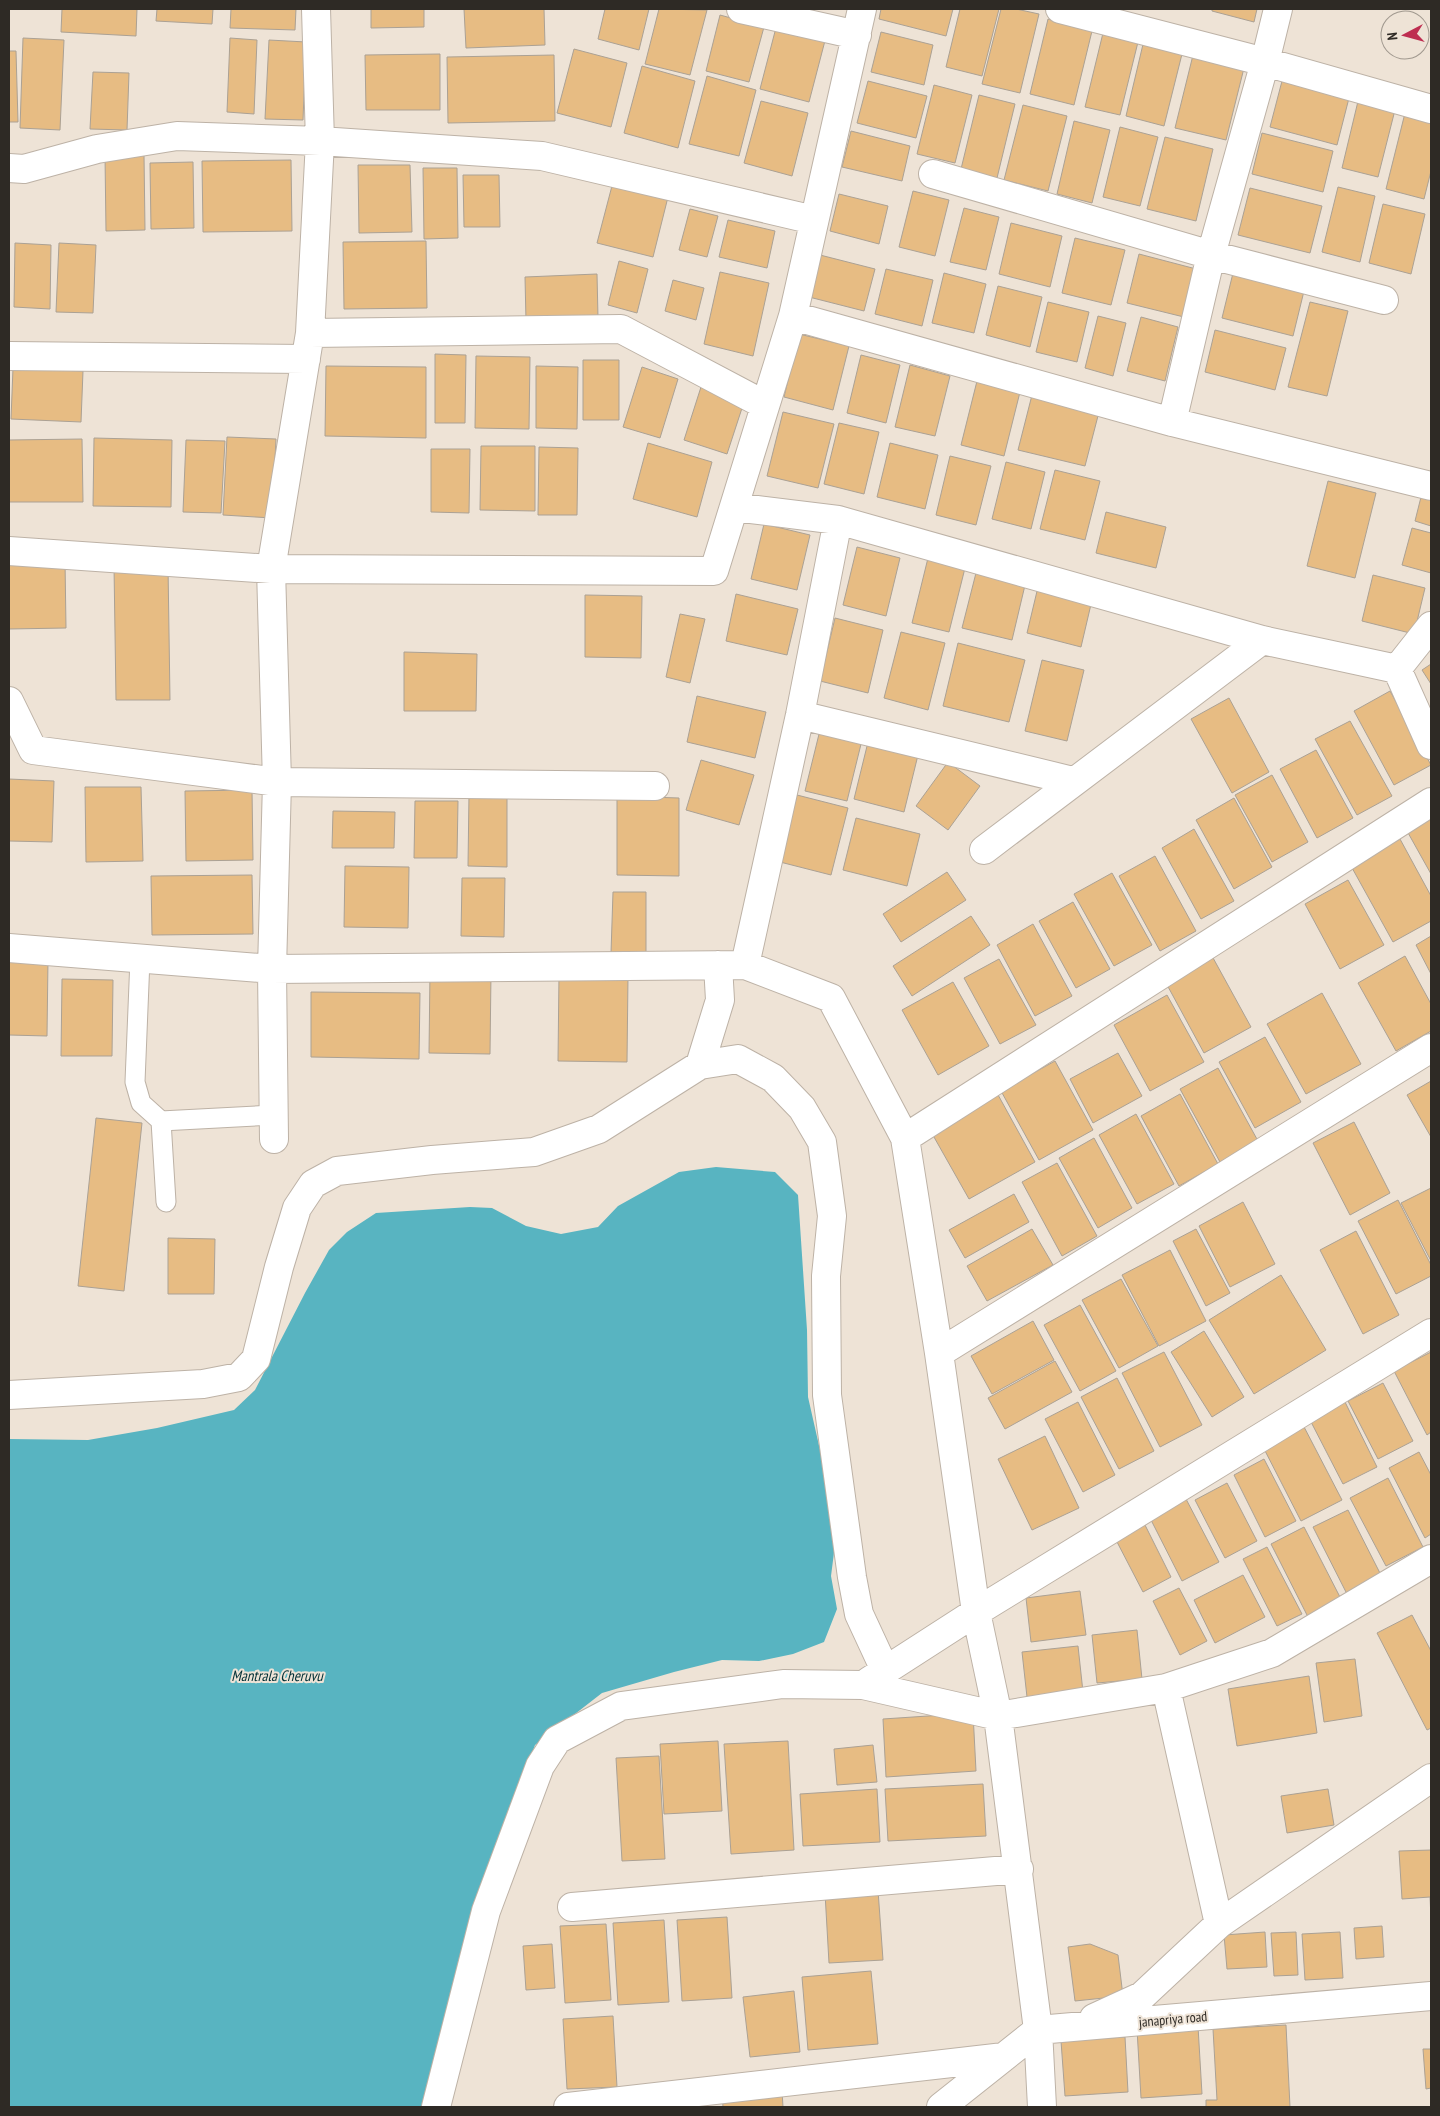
<svg xmlns="http://www.w3.org/2000/svg" width="1440" height="2116" font-family="'PT Sans Narrow',sans-serif">
<style>
.water{fill:#58b4c1}
.building{fill:#e7bc83;stroke:#aba194}
.lines{fill:none;stroke-linecap:round;stroke-linejoin:round}
.service-casing{stroke:#bdb2a6;stroke-width:21}
.minor-casing{stroke:#bdb2a6;stroke-width:30}
.service{stroke:#fff;stroke-width:19}
.minor{stroke:#fff;stroke-width:28}
.labels{text-anchor:middle;dominant-baseline:central;stroke-width:4;stroke-linejoin:round;paint-order:stroke}
.street-label{font-size:14px;fill:#2e2a25;stroke:#eee3d6}
.water-label{font-size:15px;font-style:italic;fill:#023036;stroke:#eee3d6}
</style>
<rect width="100%" height="100%" fill="#eee3d6"/>
<path class="water" d="M716,1167L775,1172L798,1195L807,1330L808,1397L825,1472L836,1537L831,1576L837,1609L824,1642L793,1654L759,1661L722,1660L674,1672L602,1693L535,1745L504,1835L423,2107H9V1439L88,1440L157,1428L234,1410L255,1390L305,1293L329,1250L347,1232L376,1213L470,1207L492,1208L526,1226L561,1234L598,1227L618,1206L679,1172Z"/>
<path class="building" d="M62,9H137L136,36L61,32Z
M157,9H213L212,24L156,21Z
M231,9H296L295,30L230,28Z
M371,9H424V27L371,28Z
M464,9H544L545,45L466,48Z
M605,9H649L639,50L598,39Z
M659,9L707,10L690,75L645,64Z
M881,9H953L946,36L879,19Z
M960,9H999L982,76L946,67Z
M1001,9H1016L1039,14L1020,93L982,84Z
M1212,9H1257L1254,22L1212,11Z
M720,15L764,27L749,82L706,71Z
M1048,19L1092,31L1074,105L1030,94Z
M778,20L827,33L809,102L760,89Z
M881,32L933,45L924,85L871,72Z
M1103,33L1138,42L1120,115L1085,107Z
M23,38L64,40L60,130L20,128Z
M230,38L257,40L254,114L227,112Z
M269,40L306,42L303,120L265,119Z
M1144,40L1183,50L1164,126L1126,116Z
M574,49L627,63L611,127L557,113Z
M9,51H16L18,122H9Z
M1194,51L1245,64L1226,140L1175,128Z
M440,54V110H366L365,55Z
M554,55L555,121L448,123L447,57Z
M642,66L695,81L678,148L624,133Z
M93,72L129,73L127,130L90,129Z
M707,76L756,90L739,156L689,144Z
M868,81L927,96L916,138L857,123Z
M1282,81L1349,98L1337,145L1270,127Z
M934,85L972,95L955,163L917,154Z
M979,95L1015,104L997,178L961,169Z
M1359,97L1396,106L1378,177L1342,168Z
M761,101L808,113L792,176L744,163Z
M1023,105L1067,116L1048,191L1004,180Z
M1406,109L1431,115V171L1424,199L1386,189Z
M1074,121L1110,130L1092,203L1057,194Z
M1120,127L1158,137L1140,206L1103,197Z
M851,131L910,146L902,181L842,167Z
M1262,133L1333,151L1323,192L1252,174Z
M1165,137L1213,149L1196,221L1147,209Z
M144,155L145,230L106,231L105,156Z
M291,160L292,231L203,232L202,161Z
M193,162L194,228L151,229L150,163Z
M358,165H410L412,232L359,233Z
M423,168H457L458,238L424,239Z
M463,175H499L500,227H464Z
M613,182L668,197L653,257L597,243Z
M1338,187L1375,196L1360,262L1322,252Z
M1250,188L1322,206L1310,253L1238,235Z
M913,191L949,200L935,256L899,247Z
M839,194L888,206L879,244L830,231Z
M1383,204L1425,214L1411,274L1369,263Z
M964,208L999,217L986,270L950,262Z
M690,209L718,216L707,257L679,250Z
M728,220L775,231L767,268L719,257Z
M1011,223L1062,236L1050,287L999,274Z
M1075,238L1125,250L1111,305L1062,293Z
M426,241L427,308L344,309L343,242Z
M15,243L51,245L50,309L14,307Z
M59,243L96,245L93,313L56,312Z
M1139,254L1200,270L1188,318L1127,303Z
M820,255L875,269L864,311L809,297Z
M619,261L648,269L637,313L608,305Z
M886,269L933,280L922,326L875,314Z
M720,272L769,283L753,356L704,344Z
M944,273L986,284L974,333L932,323Z
M1233,273L1304,291L1293,336L1222,318Z
M597,274L598,318L526,321L525,277Z
M673,280L704,288L696,320L665,311Z
M998,286L1042,297L1030,347L986,335Z
M1048,302L1089,312L1077,362L1036,352Z
M1310,302L1348,311L1327,396L1288,387Z
M1098,316L1126,323L1113,376L1085,368Z
M1141,317L1178,327L1165,381L1127,371Z
M1215,330L1286,348L1275,390L1205,372Z
M799,334L849,346L833,410L784,397Z
M435,354L466,355L465,423H435Z
M861,355L900,365L886,423L847,413Z
M476,356L530,357L529,429L475,428Z
M583,360H619V420H583Z
M910,365L950,376L935,436L895,427Z
M326,366L426,367V438L325,436Z
M536,366L578,367L577,429L536,428Z
M642,367L678,379L660,438L623,427Z
M13,368L83,371L81,422L11,419Z
M978,377L1021,388L1004,456L961,445Z
M701,387L744,402L727,454L684,440Z
M1032,395L1099,412L1085,466L1018,450Z
M783,412L834,424L818,488L767,476Z
M839,423L879,432L864,494L824,484Z
M227,437L276,439L272,518L223,515Z
M94,438L172,440L171,507L93,506Z
M82,439L83,502H9V440Z
M186,440L225,441L221,513L183,512Z
M648,443L712,462L697,517L633,499Z
M890,443L938,455L925,509L877,497Z
M481,446H535V511L480,510Z
M539,447L578,448L577,515H538Z
M431,449H470L469,513L431,512Z
M950,456L991,466L976,525L936,515Z
M1006,462L1045,472L1031,529L992,519Z
M1055,470L1100,481L1085,540L1040,529Z
M1328,481L1376,493L1355,578L1307,566Z
M1422,493L1431,496V526L1415,521Z
M1106,512L1166,527L1156,568L1096,553Z
M764,524L810,535L797,590L751,579Z
M1412,528L1431,533V573L1402,565Z
M857,547L900,558L886,616L843,605Z
M928,558L965,568L949,632L912,623Z
M9,561H65L66,628L9,629Z
M114,566H168L170,700H116Z
M977,569L1026,581L1012,640L962,628Z
M1373,575L1425,588L1414,634L1362,621Z
M1038,587L1092,600L1081,647L1027,633Z
M736,594L798,609L787,655L726,641Z
M585,595L642,596L641,658L585,657Z
M680,614L705,619L690,683L666,677Z
M835,618L883,630L868,693L820,681Z
M901,632L945,643L928,710L884,698Z
M958,643L1025,660L1009,722L943,706Z
M404,652L477,654L476,711H404Z
M1042,660L1084,670L1067,741L1025,731Z
M1431,664V684L1422,670Z
M1390,691L1431,765L1394,785L1354,711Z
M697,696L766,712L755,758L687,742Z
M1229,698L1269,772L1232,793L1191,719Z
M1350,721L1392,796L1357,815L1315,739Z
M821,726L863,736L847,801L805,791Z
M869,738L919,751L904,812L854,799Z
M1316,750L1353,818L1317,838L1280,769Z
M701,760L754,775L739,825L686,810Z
M948,762L980,786L948,830L916,806Z
M1272,775L1308,842L1272,862L1235,795Z
M9,779L54,781L52,842L9,841Z
M85,787H141L143,861L86,862Z
M252,790L253,860L186,861L185,791Z
M469,794L507,795V867L468,866Z
M797,795L848,808L831,875L780,862Z
M617,796L679,798V876L617,875Z
M1234,798L1272,867L1234,889L1196,820Z
M415,801H458L457,858H414Z
M333,811L395,812L394,848H332Z
M856,818L920,834L907,886L843,870Z
M1431,818V874L1407,831Z
M1194,829L1234,901L1201,919L1162,848Z
M1400,839L1431,896V921L1393,942L1351,866Z
M1155,856L1196,931L1160,951L1119,876Z
M345,866L409,867L408,928L344,927Z
M947,872L966,900L901,942L883,914Z
M1112,873L1152,945L1114,966L1074,894Z
M252,875L253,934L152,935L151,876Z
M462,878H505L504,937L461,936Z
M1348,880L1384,945L1340,969L1305,904Z
M613,892H646V953H611Z
M1073,902L1110,969L1076,988L1039,921Z
M971,916L990,945L912,996L893,966Z
M1033,924L1072,996L1035,1016L997,945Z
M1431,936V974L1416,945Z
M1212,956L1251,1027L1204,1053L1166,983Z
M1405,956L1431,1004V1031L1396,1051L1358,983Z
M9,959H48L47,1036L9,1035Z
M999,959L1036,1025L1000,1044L964,978Z
M430,972L491,973L490,1054L429,1053Z
M559,975L628,976L627,1062L558,1061Z
M62,979L113,980L112,1056H61Z
M953,982L989,1046L938,1075L902,1010Z
M311,992L420,993L419,1059L311,1057Z
M1322,993L1361,1064L1306,1094L1267,1024Z
M1167,995L1204,1062L1150,1091L1114,1025Z
M1265,1037L1301,1102L1255,1128L1219,1062Z
M1118,1053L1142,1096L1093,1123L1070,1079Z
M1055,1061L1093,1130L1039,1160L1001,1091Z
M1218,1068L1258,1141L1220,1162L1180,1089Z
M1431,1081V1137L1407,1095Z
M997,1093L1035,1162L969,1199L930,1130Z
M1180,1094L1218,1164L1179,1186L1141,1116Z
M1136,1114L1174,1184L1137,1204L1099,1135Z
M96,1118L142,1123L124,1291L78,1286Z
M1354,1122L1390,1193L1350,1215L1313,1143Z
M1094,1138L1132,1208L1098,1228L1059,1158Z
M1057,1163L1097,1236L1062,1256L1022,1182Z
M1431,1188V1261L1401,1203Z
M1014,1194L1029,1222L965,1258L949,1230Z
M1398,1200L1431,1265V1276L1396,1294L1358,1221Z
M1243,1202L1275,1264L1230,1287L1199,1226Z
M1032,1229L1053,1265L987,1301L967,1266Z
M1196,1229L1230,1293L1206,1306L1173,1241Z
M1356,1231L1399,1315L1363,1334L1320,1250Z
M168,1238L215,1239L214,1294H168Z
M1170,1250L1206,1321L1159,1346L1122,1275Z
M1281,1275L1326,1350L1254,1394L1209,1320Z
M1121,1279L1158,1346L1119,1368L1082,1300Z
M1080,1305L1116,1371L1080,1391L1044,1325Z
M1033,1321L1054,1360L992,1394L971,1356Z
M1204,1331L1244,1397L1212,1417L1171,1352Z
M1164,1352L1202,1425L1160,1447L1122,1373Z
M1431,1352V1432L1427,1435L1394,1371Z
M1055,1361L1072,1392L1005,1429L988,1398Z
M1117,1378L1154,1451L1119,1469L1081,1397Z
M1383,1383L1413,1441L1378,1459L1348,1401Z
M1078,1402L1115,1475L1083,1492L1045,1419Z
M1345,1402L1377,1467L1343,1484L1310,1420Z
M1302,1423L1342,1500L1301,1521L1261,1443Z
M1045,1436L1079,1508L1032,1530L998,1459Z
M1419,1452L1431,1475V1534L1425,1538L1389,1468Z
M1264,1459L1296,1521L1265,1537L1234,1475Z
M1388,1478L1423,1547L1386,1566L1350,1498Z
M1227,1483L1257,1541L1225,1558L1195,1500Z
M1186,1499L1219,1562L1182,1581L1150,1518Z
M1348,1510L1384,1581L1349,1598L1313,1527Z
M1145,1525L1171,1577L1143,1592L1116,1540Z
M1304,1527L1341,1599L1308,1617L1271,1544Z
M1267,1547L1302,1614L1277,1626L1243,1559Z
M1243,1575L1265,1617L1215,1643L1194,1600Z
M1179,1588L1207,1641L1180,1655L1153,1601Z
M1080,1591L1086,1635L1031,1642L1026,1598Z
M1412,1615L1431,1651V1728L1427,1730L1377,1633Z
M1137,1630L1142,1679L1097,1683L1092,1635Z
M1078,1646L1083,1692L1027,1697L1022,1652Z
M1355,1659L1362,1716L1324,1722L1316,1663Z
M1309,1676L1317,1733L1237,1746L1228,1689Z
M973,1713L976,1771L886,1777L883,1719Z
M718,1741L722,1811L664,1814L660,1744Z
M788,1741L794,1850L731,1854L724,1744Z
M873,1745L877,1782L837,1785L834,1749Z
M659,1756L665,1859L622,1861L616,1758Z
M983,1784L986,1836L888,1841L885,1789Z
M877,1789L880,1842L803,1846L800,1794Z
M1328,1789L1334,1825L1287,1833L1281,1796Z
M1431,1850V1918L1430,1897L1402,1899L1399,1851Z
M878,1890L883,1960L829,1963L825,1893Z
M727,1917L732,1998L682,2001L677,1920Z
M664,1920L669,2002L618,2005L613,1923Z
M606,1924L611,2000L565,2003L560,1926Z
M1382,1926L1384,1957L1356,1959L1354,1928Z
M1265,1932L1267,1967L1227,1969L1224,1935Z
M1296,1932L1298,1975L1274,1976L1271,1933Z
M1340,1932L1343,1978L1305,1980L1302,1934Z
M552,1944L555,1988L526,1990L523,1946Z
M1090,1944L1118,1955L1123,1996L1075,2001L1068,1947Z
M871,1971L878,2044L808,2050L802,1977Z
M794,1991L800,2052L750,2057L743,1997Z
M613,2016L617,2087L567,2089L563,2019Z
M1286,2025L1290,2107H1206V2100H1217L1213,2029Z
M1198,2026L1202,2094L1141,2098L1137,2029Z
M1125,2037L1128,2092L1065,2096L1061,2041Z
M1423,2049H1431V2088L1426,2089Z
M782,2091L783,2107H723L722,2094Z"/>
<g class="lines">
<g class="service-casing">
<path id="service" d="M140,959L135,1082L141,1103L161,1121L166,1202
M161,1121L273,1115"/>
</g>
<g class="minor-casing">
<path id="minor" d="M741,9L857,35
M1060,9L1265,62L1431,109
M9,168L24,169L97,149L177,136L320,141L542,156L814,220
M933,174L1211,255L1384,300
M793,316L862,9
M310,333L621,329L765,405
M9,356L306,359
M1172,422L1211,255L1265,62L1278,9
M734,507L838,520
M9,551L271,569L310,333L320,141L316,9
M1397,669L1431,626
M9,701L33,750L277,782L655,786
M800,715L1073,781
M984,850L1262,640
M9,948L272,969L277,782L271,569L714,571L793,316L1172,422L1431,486
M700,1065L720,1000L718,965
M905,1138L1431,802
M274,1139L272,969L745,965
M939,1353L1431,1048
M9,1395L203,1384L239,1377L256,1359L279,1267L297,1208L313,1184L337,1171L432,1160L534,1152L599,1129L700,1065L738,1059L773,1078L802,1108L822,1142L832,1216L826,1276L827,1395L852,1577L859,1614L885,1670
M869,1681L976,1612L1431,1333
M1166,1688L1219,1924
M572,1907L1019,1869
M1094,2018L1142,1996L1219,1924L1431,1778
M436,2107L486,1911L540,1766L557,1740L621,1706L783,1684L863,1685L998,1716L1166,1688L1272,1653L1431,1559
M568,2107L1004,2057
M941,2107L1038,2030L1431,1996
M1042,2107L1038,2030L998,1716L976,1612L939,1353L905,1138L831,998L745,965L800,715L838,520L1262,640L1397,669L1431,745"/>
</g>
<use href="#service" class="service"/>
<use href="#minor" class="minor"/>
</g>
<g class="labels">
<g class="street-label">
<text transform="translate(1173 2019) rotate(-5)">janapriya road</text>
</g>
<g class="water-label">
<text x="277" y="1675">Mantrala Cheruvu</text>
</g>
</g>
<rect width="1440" height="2116" fill="none" stroke="#2e2a25" stroke-width="20"/>
<g transform="translate(1405 35) rotate(264)"><circle r="24" fill="#eee3d6" stroke="#a1998f"/>
<path d="M0-4L9 19L0 12L-9 19Z" fill="#be2d50"/>
<text y="-8" font-size="14" font-weight="bold" text-anchor="middle" fill="#2e2a25">N</text>
</g>
</svg>
